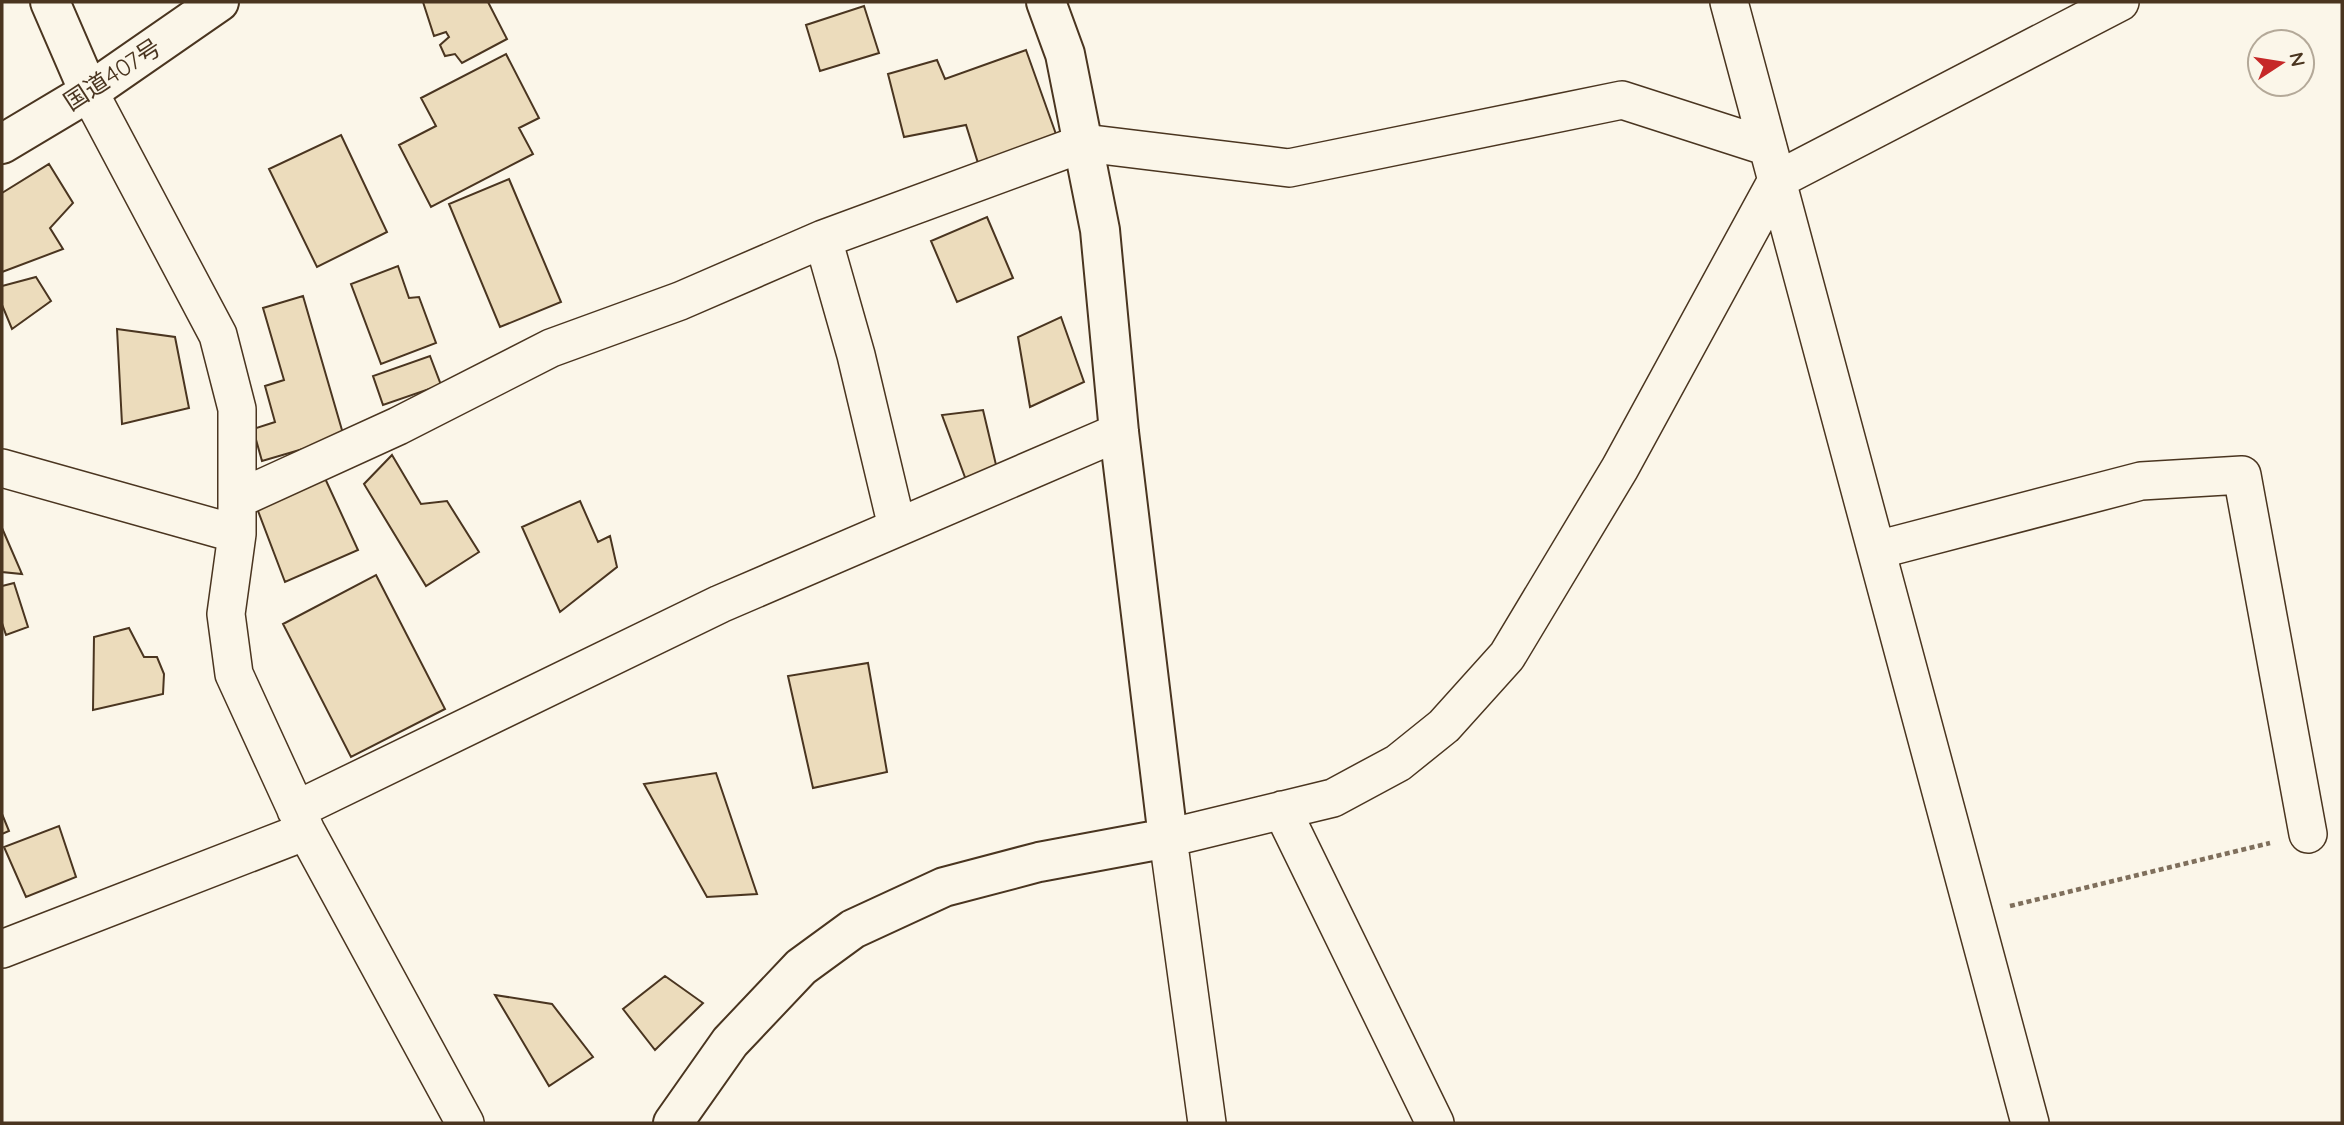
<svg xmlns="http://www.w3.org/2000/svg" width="2344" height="1125" font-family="Quicksand,'Noto Sans JP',sans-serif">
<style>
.building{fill:#ecdcbc;stroke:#4a3520;stroke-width:2}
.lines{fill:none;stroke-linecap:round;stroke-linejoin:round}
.minor-casing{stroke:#4a3520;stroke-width:40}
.tertiary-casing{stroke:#4a3520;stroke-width:42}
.trunk-casing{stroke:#4a3520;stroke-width:42}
.path{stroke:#7f6f5c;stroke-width:4.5;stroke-dasharray:5 3.5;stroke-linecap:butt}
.minor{stroke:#fbf6e9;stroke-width:37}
.tertiary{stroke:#fbf6e9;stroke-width:38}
.trunk{stroke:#fbf6e9;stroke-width:38}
.labels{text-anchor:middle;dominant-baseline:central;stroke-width:5;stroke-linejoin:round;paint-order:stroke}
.street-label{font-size:24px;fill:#4a3520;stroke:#fbf6e9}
</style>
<rect width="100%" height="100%" fill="#fbf6e9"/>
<path class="building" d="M423,2H488L507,39L462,63L455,54L445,56L440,45L449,37L446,32L434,36Z
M864,6L879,53L820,71L806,25Z
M1026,50L1057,137L978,163L966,125L904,137L888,74L937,60L945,79Z
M506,54L539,118L519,128L533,154L431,207L399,145L436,126L421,98Z
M341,135L387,232L317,267L269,169Z
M49,164L73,203L50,228L63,249L2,272V193Z
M509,179L561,302L500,327L449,204Z
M987,217L1013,278L957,302L931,241Z
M398,266L409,298L419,297L436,343L381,364L351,284Z
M36,277L51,301L12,329L2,305V286Z
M303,296L344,437L262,461L253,429L275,422L265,386L284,380L263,308Z
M1061,317L1084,382L1030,407L1018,337Z
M117,329L175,337L189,408L122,424Z
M430,356L441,385L383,405L373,376Z
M983,410L997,469L966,480L942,415Z
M392,455L421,504L447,501L479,552L426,586L364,484Z
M323,474L358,550L285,582L255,503Z
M580,501L598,542L610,536L617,567L560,612L522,527Z
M2,528L22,574L2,572Z
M376,575L445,709L351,757L283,624Z
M14,583L28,627L6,635L2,623V586Z
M129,628L144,657H157L164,674L163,694L93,710L94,637Z
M868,663L887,772L813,788L788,676Z
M716,773L757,894L707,897L644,784Z
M2,814L9,831L2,834Z
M59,826L76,877L26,897L4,847Z
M665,976L703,1003L655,1050L623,1009Z
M495,995L552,1004L593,1057L549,1086Z"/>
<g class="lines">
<g class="minor-casing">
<path id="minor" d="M1729,2L2030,1123
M89,92L218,335L237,409V534L226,614L234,674L306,831L465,1123
M823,239L856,355L897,527
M2,468L237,534
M238,499L398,426L551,348L680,301L823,239L1084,143L1289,168L1622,100L1768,147
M1877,550L2141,481L2242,475L2308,834
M296,810L720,604L1119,432
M1282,810L1435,1123
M2,949L306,831
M1207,1123L1168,838L1333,798L1398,763L1444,726L1507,656L1620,468L1777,180L2120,2"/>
</g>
<g class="tertiary-casing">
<path id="tertiary" d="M50,2L89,92
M673,1123L730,1042L801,967L853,929L944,887L1039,862L1168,838L1119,432L1100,230L1065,54L1046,2"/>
</g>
<g class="trunk-casing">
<path id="trunk" d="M2,144L89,92L219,2"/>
</g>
<path class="path" d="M2010,906L2270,843"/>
<use href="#minor" class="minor"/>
<use href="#tertiary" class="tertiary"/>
<use href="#trunk" class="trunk"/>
</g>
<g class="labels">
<g class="street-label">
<text transform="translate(112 74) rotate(-33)">国道407号</text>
</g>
</g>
<rect width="2344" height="1125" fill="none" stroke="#4a3520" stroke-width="7"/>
<g transform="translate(2281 63) rotate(78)"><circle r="33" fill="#fbf6e9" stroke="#b4a999" stroke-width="2"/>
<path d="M0-5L12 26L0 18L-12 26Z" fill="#c62828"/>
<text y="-10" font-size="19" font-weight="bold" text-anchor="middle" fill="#4a3520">N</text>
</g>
</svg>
